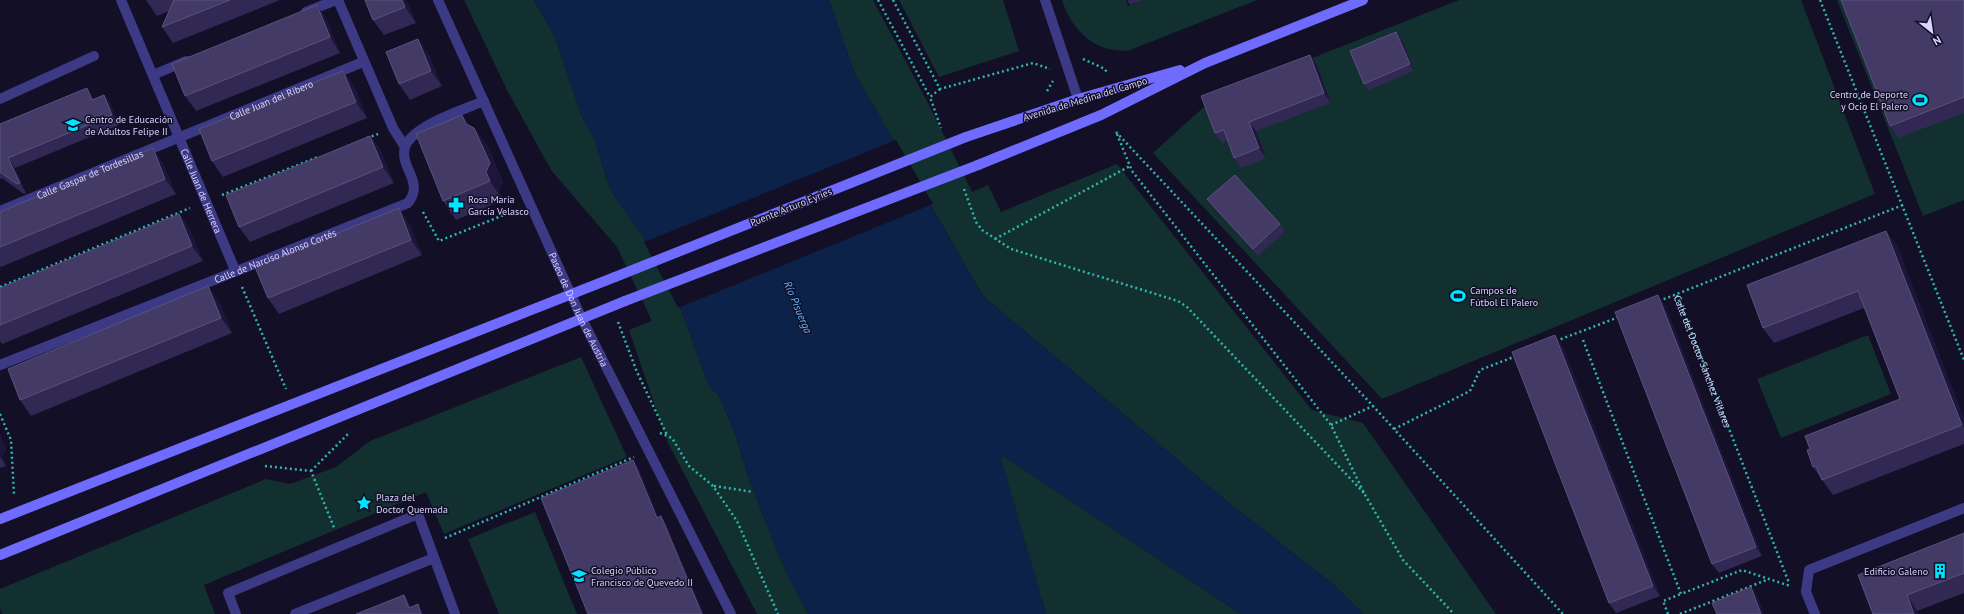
<svg xmlns="http://www.w3.org/2000/svg" width="1964" height="614" font-family="'PT Sans',sans-serif">
<style>
.green{fill:#12302f}
.water{fill:#0c2248}
.pier{fill:#130f26}
.lines{fill:none;stroke-linecap:round;stroke-linejoin:round}
.path{stroke:#2fb8b0;stroke-width:2.5;stroke-dasharray:2 3;stroke-linecap:butt}
.lane{stroke:#3d3a85;stroke-width:10}
.street{stroke:#3d3a85;stroke-width:10}
.secondary{stroke:#6f6bff;stroke-width:10}
.secondary-bridge{stroke:#6f6bff;stroke-width:10}
.wall{fill:#312854}
.shaded-wall{fill:#1d163a}
.building{fill:#433a66;stroke:#5a527e}
.labels{text-anchor:middle;dominant-baseline:central;stroke-width:3;stroke-linejoin:round;paint-order:stroke}
.poi-label{font-size:10px;fill:#d9d4ff;stroke:#130f26;text-anchor:start}
.street-label{font-size:10px;fill:#d9d4ff;stroke:#130f26}
.water-label{font-size:11px;font-style:italic;fill:#62b6ff;stroke:#130f26}
</style>
<rect width="100%" height="100%" fill="#130f26"/>
<path class="green" d="M464,0H534L555,37L582,117L595,140L606,178L612,193L643,236L681,309L708,384L719,396L735,434L750,482L785,570L808,614H757L667,441L629,330L652,321L617,247L551,170L507,90Z
M829,0H873L929,105L972,192L988,185L1001,212L1117,164L1312,410L1363,423L1496,614H1363L1334,585L1228,502L983,296L854,72Z
M899,0H1003L1019,51L939,77Z
M1062,0H1126L1128,6L1142,0H1257L1130,50C1097,55 1071,30 1062,0Z
M1459,0H1801L1875,194L1382,399L1153,153L1216,96Z
M1837,0H1964V200L1923,216Z
M1868,335L1891,394L1781,438L1757,379Z
M581,357L627,457L444,534L426,492L204,585L215,614H2L0,608V589L266,479L290,484L336,467L370,441Z
M999,453L1241,614H1046Z
M535,512L577,614H499L468,539Z"/>
<path class="water" d="M534,0H829L854,72L983,296L1228,502L1334,585L1363,614H1241L1000,454L1046,614H808L785,570L750,482L735,434L719,396L708,384L681,309L643,236L612,193L606,178L595,140L582,117L555,37Z"/>
<path class="pier" d="M896,140L933,204L678,308L644,242Z"/>
<g class="lines">
<g class="path">
<path d="M878,0L930,97"/>
<path d="M893,0L940,89L1033,63L1050,69"/>
<path d="M1820,0L1964,360"/>
<path d="M1083,59L1105,69L1107,73"/>
<path d="M940,89L930,97L941,128"/>
<path d="M1047,91L1053,81"/>
<path d="M1116,132L1373,406L1563,614"/>
<path d="M1117,134L1132,171L1331,425L1364,493L1403,560L1454,614"/>
<path d="M367,138L378,134"/>
<path d="M964,189L976,222L982,230L1011,249L1178,301L1187,307L1364,493"/>
<path d="M222,195L318,157"/>
<path d="M423,212L439,241L514,211"/>
<path d="M995,239L1130,166"/>
<path d="M0,287L190,208"/>
<path d="M242,287L286,389"/>
<path id="s1" d="M1677,295L1789,583"/>
<path d="M1659,301L1903,205"/>
<path d="M618,322L637,372L667,435"/>
<path d="M1583,340L1681,594L1742,570L1790,586"/>
<path d="M1556,341L1619,317"/>
<path d="M0,414L11,440L14,495"/>
<path d="M1331,425L1373,406"/>
<path d="M1394,429L1470,391L1480,370L1516,356"/>
<path d="M660,433L672,438L689,466L713,486L737,521L778,614"/>
<path d="M265,466L311,471L335,530"/>
<path d="M311,471L350,432"/>
<path d="M714,486L753,492"/>
<path d="M445,538L634,457"/>
<path d="M1668,614L1663,601L1681,594"/>
<path d="M1680,614L1769,579"/>
</g>
<path class="lane" d="M0,99L94,56"/>
<g class="street">
<path id="s2" d="M121,0L235,270"/>
<path d="M338,0L393,128L405,147"/>
<path id="s3" d="M438,0L582,319L731,614"/>
<path d="M1045,0L1078,99"/>
<path d="M306,12L336,0"/>
<path d="M153,75L186,61"/>
<path id="s4" d="M0,211L363,62"/>
<path id="s5" d="M0,365L408,203C425,181 399,168 405,147C412,126 465,109 484,101"/>
<path d="M236,614L228,593L418,514L455,614"/>
<path d="M295,614L434,558"/>
<path d="M1815,614L1806,592L1809,570L1964,508"/>
</g>
<path class="secondary" d="M966,137L1078,99L1180,70
M978,165L1101,115L1205,63L1363,0
M0,519L615,277
M0,555L625,301"/>
<path class="secondary-bridge" d="M615,277L966,137
M625,301L978,165"/>
</g>
<path class="wall" d="M146,0H280L173,43L162,27L169,11L157,16Z
M406,0L416,23L384,35L373,20Z
M1127,0H1142L1130,5Z
M1964,0V113L1898,138L1890,126Z
M317,5L327,21L340,53L196,111L185,96Z
M1401,39L1414,71L1369,90L1364,84Z
M429,55L442,86L410,100L399,84Z
M1310,55L1317,65L1331,103L1256,131L1266,158L1241,168L1234,158L1228,141L1222,143L1215,133Z
M343,71L354,86L367,118L223,177L212,161Z
M104,95L111,105L119,125L15,168L26,193L24,194L2,178L0,179V124L94,98L95,99Z
M462,115L470,126L474,128L488,147L503,182L499,191L503,200L456,220L443,201Z
M370,136L381,151L394,183L250,242L239,227Z
M153,148L163,164L176,194L1,267L0,266V212Z
M1207,199L1280,224L1285,231L1258,256L1212,206Z
M179,214L190,230L203,261L2,344L0,341V288Z
M409,223L422,255L279,314L268,298Z
M1886,231L1897,246L1964,419V444L1833,495L1813,467L1810,449L1900,399L1864,308L1774,343L1763,328Z
M219,301L232,333L31,416L20,400Z
M1665,305L1762,556L1719,573L1712,564Z
M1562,345L1660,596L1616,613L1609,603Z
M0,435L6,449L2,457L6,466L0,468Z
M1964,533V593L1917,611L1873,614Z"/>
<path class="shaded-wall" d="M402,0H406L416,23L405,7Z
M317,5L327,21L340,53L330,37Z
M1396,32L1401,39L1414,71L1410,64Z
M418,39L429,55L442,86L431,71Z
M1310,55L1317,65L1331,103L1324,93Z
M343,71L354,86L367,118L356,102Z
M87,88L94,98L99,110L92,100Z
M104,95L111,105L119,125L112,115Z
M462,115L476,134L466,124Z
M1249,122L1256,131L1266,158L1259,148Z
M474,128L488,147L503,182L499,191L503,200L490,181L486,172Z
M370,136L381,151L394,183L383,167Z
M153,148L163,164L176,194L165,179Z
M8,158L15,168L26,193L20,183Z
M399,208L409,223L422,255L411,240Z
M179,214L190,230L203,261L192,246Z
M1886,231L1897,246L1964,419V428L1962,425Z
M208,286L219,301L232,333L221,318Z
M1658,295L1665,305L1762,556L1756,547Z
M1555,335L1562,345L1660,596L1653,586Z
M0,435L6,449L2,457L6,466L0,457Z
M633,460L638,467L662,525L657,518Z
M661,516L666,523L704,614H702Z
M1751,587L1758,597L1764,614H1761Z
M404,595L412,607L409,608Z
M1907,595L1917,611L1919,614H1914Z
M418,604L424,614H421Z"/>
<path class="building" d="M174,0H230L162,27Z
M365,0H402L405,7L373,20Z
M1841,0H1964V97L1890,126Z
M317,5L330,37L185,96L172,64Z
M1396,32L1410,64L1364,84L1350,51Z
M418,39L431,71L399,84L386,52Z
M1310,55L1324,93L1249,122L1259,148L1234,158L1224,130L1215,133L1201,96Z
M343,71L356,102L212,161L199,129Z
M87,88L92,100L104,95L112,115L8,158L20,183L17,184L0,172V124Z
M462,115L466,124L474,128L490,163L486,172L490,181L443,201L416,134Z
M370,136L383,167L239,227L226,195Z
M153,148L165,179L0,247V212Z
M1235,175L1280,224L1253,249L1207,199Z
M399,208L411,240L268,298L255,267Z
M179,214L192,246L0,325V288Z
M1886,231L1962,425L1822,480L1816,466L1813,467L1807,450L1810,449L1805,436L1900,399L1858,291L1763,328L1747,285Z
M208,286L221,318L20,400L8,369Z
M1658,295L1756,547L1712,564L1615,312Z
M1555,335L1653,586L1609,603L1512,352Z
M633,460L657,518L661,516L702,614H588L541,498Z
M1964,533V573L1907,595L1914,614H1873L1858,575Z
M1751,587L1761,614H1717L1712,603Z
M404,595L409,608L418,604L421,614H356Z"/>
<defs>
<g id="stadium-bare" transform="scale(1.2)"><path d="M0-5a6.5 5 0 1 0 0 10a6.5 5 0 1 0 0-10ZM-3.5-1.8h7v3.6h-7Z" fill="#00e5ff" stroke="#130f26" stroke-width="2.5" paint-order="stroke"/></g>
<g id="school-bare" transform="scale(1.2)"><path d="M0-5L7-2L0 1L-7-2ZM-4 1L0 2.5L4 1V4Q0 6-4 4Z" fill="#00e5ff" stroke="#130f26" stroke-width="2.5" paint-order="stroke"/></g>
<g id="pharmacy-bare" transform="scale(1.2)"><path d="M-2-6h4v4h4v4h-4v4h-4v-4h-4v-4h4Z" fill="#00e5ff" stroke="#130f26" stroke-width="2.5" paint-order="stroke"/></g>
<g id="sight-bare" transform="scale(1.2)"><path d="M0-6L1.8-2.2L6-1.7L2.9 1.2L3.7 5.4L0 3.3L-3.7 5.4L-2.9 1.2L-6-1.7L-1.8-2.2Z" fill="#00e5ff" stroke="#130f26" stroke-width="2.5" paint-order="stroke"/></g>
<g id="building-bare" transform="scale(1.2)"><path d="M-4-6H4V6H1V3H-1V6H-4ZM-2.5-4.3h1.7v1.8h-1.7ZM.8-4.3h1.7v1.8H.8ZM-2.5-1h1.7V.8h-1.7ZM.8-1h1.7V.8H.8Z" fill="#00e5ff" stroke="#130f26" stroke-width="2.5" paint-order="stroke"/></g>
</defs>
<g fill-rule="evenodd">
<use href="#stadium-bare" x="1920" y="100"/>
<use href="#school-bare" x="73" y="125"/>
<use href="#pharmacy-bare" x="456" y="205"/>
<use href="#stadium-bare" x="1458" y="296"/>
<use href="#sight-bare" x="364" y="503"/>
<use href="#building-bare" x="1940" y="571"/>
<use href="#school-bare" x="579" y="576"/>
</g>
<g class="labels">
<g class="poi-label">
<text x="1908" y="94" text-anchor="end">Centro de Deporte<tspan x="1908" dy="12">y Ocio El Palero</tspan></text>
<text x="85" y="119">Centro de Educación<tspan x="85" dy="12">de Adultos Felipe II</tspan></text>
<text x="468" y="199">Rosa María<tspan x="468" dy="12">García Velasco</tspan></text>
<text x="1470" y="290">Campos de<tspan x="1470" dy="12">Fútbol El Palero</tspan></text>
<text x="376" y="497">Plaza del<tspan x="376" dy="12">Doctor Quemada</tspan></text>
<text x="591" y="570">Colegio Público<tspan x="591" dy="12">Francisco de Quevedo II</tspan></text>
<text x="1928" y="571" text-anchor="end">Edificio Galeno</text>
</g>
<g class="street-label">
<text transform="translate(1085 99) rotate(-17)">Avenida de Medina del Campo</text>
<text stroke="none"><textPath href="#s4" startOffset="293">Calle Juan del Ribero</textPath></text>
<text stroke="none"><textPath href="#s4" startOffset="97">Calle Gaspar de Tordesillas</textPath></text>
<text stroke="none"><textPath href="#s2" startOffset="207">Calle Juan de Herrera</textPath></text>
<text transform="translate(791 207) rotate(-22)">Puente Arturo Eyries</text>
<text stroke="none"><textPath href="#s5" startOffset="296">Calle de Narciso Alonso Cortés</textPath></text>
<text stroke="none"><textPath href="#s3" startOffset="340">Paseo de Don Juan de Austria</textPath></text>
<text stroke="none"><textPath href="#s1" startOffset="71">Calle del Doctor Sánchez Villares</textPath></text>
</g>
<g class="water-label">
<text transform="translate(798 307) rotate(67)">Río Pisuerga</text>
</g>
</g>
<g transform="translate(1932 32) rotate(150)" stroke="#130f26" stroke-width="3" paint-order="stroke">
<path d="M0-3L7 15L0 10L-7 15Z" fill="#d9d4ff"/>
<text y="-6" font-size="11" font-weight="bold" text-anchor="middle" fill="#d9d4ff">N</text>
</g>
</svg>
